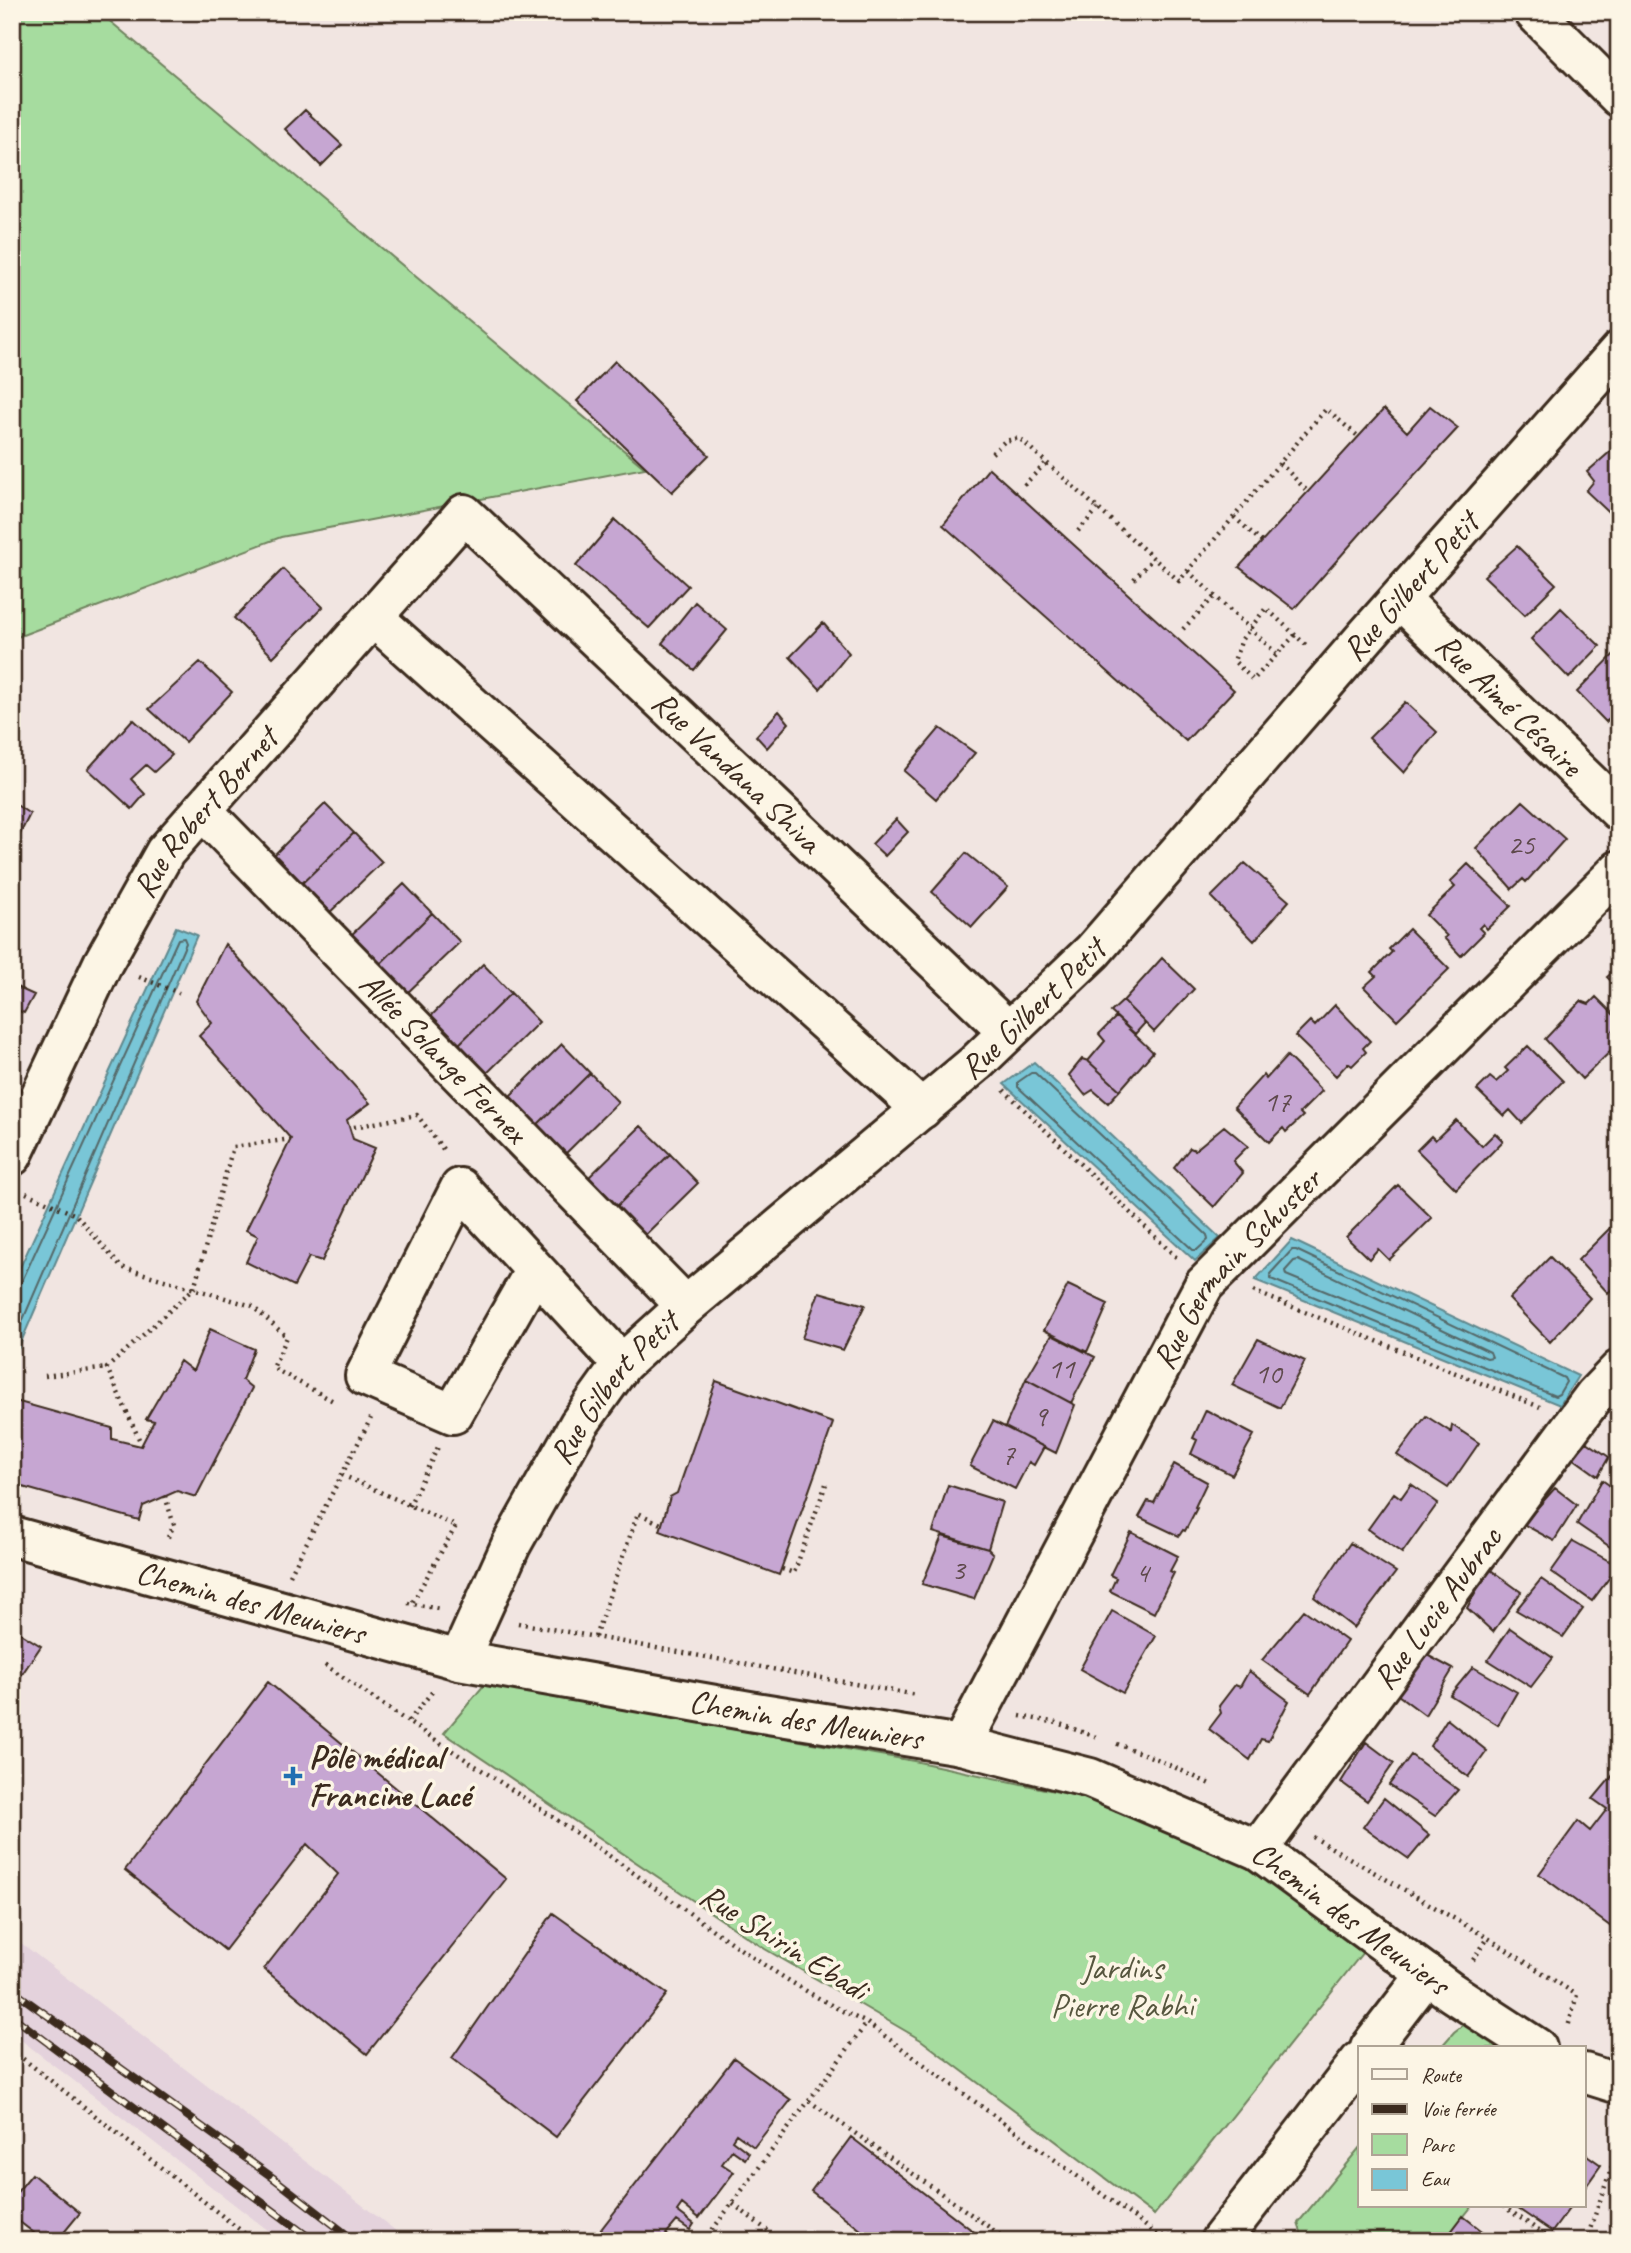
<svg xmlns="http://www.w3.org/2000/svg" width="1631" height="2253" font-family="Caveat,sans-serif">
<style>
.built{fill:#e4d2dc}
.green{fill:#a6dc9f;stroke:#70835e;stroke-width:2}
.water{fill:#79c6d7;stroke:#60888d;stroke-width:2}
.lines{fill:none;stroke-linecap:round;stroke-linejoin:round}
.shore{stroke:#546868;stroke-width:2}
.building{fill:#c6a6d2;stroke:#3b2a1e;stroke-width:2}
.minor-casing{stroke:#3b2a1e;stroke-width:44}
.path{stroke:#3b2a1e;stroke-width:4.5;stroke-dasharray:2 5;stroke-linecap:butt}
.minor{stroke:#fcf5e5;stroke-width:38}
.rail-casing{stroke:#3b2a1e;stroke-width:8}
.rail{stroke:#fcf5e5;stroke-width:5;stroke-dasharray:16;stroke-linecap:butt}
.poi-dot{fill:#1f6fb2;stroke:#fcf5e5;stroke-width:2.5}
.labels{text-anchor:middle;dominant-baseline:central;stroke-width:7;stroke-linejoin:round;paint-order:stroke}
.number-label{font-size:30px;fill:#5e494b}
.street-label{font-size:33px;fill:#3b2a1e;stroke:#fcf5e5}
.poi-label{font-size:33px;font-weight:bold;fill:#3b2a1e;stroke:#fcf5e5;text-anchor:start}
.park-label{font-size:33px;fill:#56563e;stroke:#fcf5e5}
</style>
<rect width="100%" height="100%" fill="#f1e5e1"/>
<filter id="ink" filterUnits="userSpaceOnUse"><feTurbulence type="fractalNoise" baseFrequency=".0143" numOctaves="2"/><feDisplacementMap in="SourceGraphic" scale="14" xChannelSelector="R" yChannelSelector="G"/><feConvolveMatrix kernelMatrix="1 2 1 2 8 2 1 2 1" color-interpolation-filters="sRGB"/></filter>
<g filter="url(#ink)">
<path class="built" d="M12,1936L409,2241H282L12,2033Z"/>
<path class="green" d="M12,12H99L645,468L281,537L12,639Z
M484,1685L914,1761L1101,1801L1251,1862L1367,1947L1154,2215L921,2040L765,1949L444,1733Z
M1472,2018L1529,2048H1440L1454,2032Z
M1360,2147V2206H1472L1444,2241H1304L1298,2223Z"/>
<path class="water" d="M176,927L197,935L12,1363V1285Z
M1034,1062L1220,1238L1195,1261L1004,1084Z
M1292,1240L1578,1376L1560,1405L1255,1280Z"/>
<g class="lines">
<path class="shore" d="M1031,1073H1035L1207,1235L1208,1240L1197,1250H1193L1018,1087V1082Z
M1292,1250H1296L1564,1378L1566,1382L1559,1394L1555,1396L1271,1279L1270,1274Z
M1298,1260L1490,1352L1492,1357L1487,1358L1286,1275L1285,1271L1294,1261Z
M12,1285H18L22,1281L178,939L184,938L186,943L12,1345"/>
</g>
<path class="building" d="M305,110L342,145L321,166L285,129Z
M615,361L709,455L672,492L577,401Z
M1430,406L1458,428L1369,524L1294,609L1239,567L1384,409L1407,432Z
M1619,444V522L1586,491L1594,481L1587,472Z
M989,468L1234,690L1186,741L943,525Z
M615,520L688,586L649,628L576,566Z
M1517,546L1556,584L1525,615L1484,576Z
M283,569L323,607L273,657L234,618Z
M695,602L727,630L694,670L662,643Z
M1561,608L1600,646L1569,678L1531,639Z
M823,623L849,653L820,689L790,657Z
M1617,651L1619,709L1606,722L1577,692Z
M200,662L232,692L185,742L149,709Z
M1405,702L1437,732L1404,773L1369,738Z
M779,711L789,723L767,748L756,736Z
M133,719L172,755L154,772L146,765L131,779L145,794L132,809L88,769Z
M940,728L975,753L936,799L904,771Z
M1523,801L1565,839L1526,882L1523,879L1512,889L1476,848Z
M12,802L30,814L12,850Z
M325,804L354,833L295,890L267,862Z
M896,819L908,832L885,856L872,844Z
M354,833L382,862L323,919L295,890Z
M966,853L1008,887L972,927L932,892Z
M1245,863L1289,901L1254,941L1211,897Z
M1468,864L1511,906L1487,929L1483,924L1479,928L1484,933L1461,956L1444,938L1447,936L1426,915L1455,887L1450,882Z
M404,884L432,913L374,970L345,941Z
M432,913L460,942L402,998L374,970Z
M1409,929L1449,969L1397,1020L1364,987L1376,976L1372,972L1392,952L1389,949Z
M225,944L370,1103L347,1120L353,1139L375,1148L322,1261L309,1257L294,1286L246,1262L258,1236L246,1230L291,1139L199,1036L212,1023L196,1001Z
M1162,958L1194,989L1154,1032L1123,1001Z
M483,964L511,993L453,1050L425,1022Z
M1619,967V989L1607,977Z
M12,985L34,995L24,1013L12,1008Z
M511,993L539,1022L481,1079L453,1050Z
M1596,997L1619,1020L1613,1031L1619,1043L1582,1079L1545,1039L1581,1001L1589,1004Z
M1123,1001L1145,1023L1135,1034L1111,1012Z
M1335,1005L1370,1041L1363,1048L1366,1052L1352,1066L1348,1063L1336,1076L1295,1036L1310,1021L1315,1026Z
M1116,1017L1153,1052L1120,1090L1088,1061L1105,1041L1099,1034Z
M562,1044L590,1073L532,1130L504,1102Z
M1528,1046L1563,1081L1522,1123L1510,1110L1504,1116L1477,1090L1490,1077L1496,1082L1508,1071L1505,1068Z
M1287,1056L1322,1091L1300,1113L1303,1116L1286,1132L1283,1128L1269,1142L1234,1107L1263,1075L1266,1079Z
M1082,1059L1088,1061L1120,1090L1108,1103L1093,1090L1085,1095L1069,1075Z
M590,1073L618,1102L560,1159L532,1130Z
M1456,1120L1482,1146L1495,1133L1503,1141L1456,1189L1417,1150L1431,1136L1435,1140Z
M641,1126L670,1154L611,1212L583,1183Z
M1224,1126L1248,1146L1233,1161L1243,1173L1214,1207L1174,1168L1190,1148L1195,1150Z
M670,1154L698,1183L640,1240L611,1212Z
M1398,1185L1432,1218L1389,1260L1378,1249L1369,1259L1346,1237Z
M1619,1219V1282L1608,1293L1578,1260Z
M1550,1257L1590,1298L1550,1342L1509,1299Z
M1068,1285L1108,1304L1087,1352L1044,1330Z
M819,1292L865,1305L843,1350L802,1338Z
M210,1329L254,1349L242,1380L252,1388L196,1497L177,1491L143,1506L139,1520L12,1484V1400L112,1428V1439L141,1446L154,1421L146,1419L180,1361L193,1371Z
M1052,1335L1095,1357L1071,1403L1026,1379Z
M1258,1339L1305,1361L1280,1408L1232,1385Z
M1026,1379L1075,1405L1056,1453L1005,1427Z
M716,1381L833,1423L779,1575L660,1531L670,1497L677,1493Z
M1206,1410L1254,1435L1232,1475L1191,1454L1197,1440L1193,1438Z
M1426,1416L1451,1432L1452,1425L1479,1443L1448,1488L1397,1455Z
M993,1421L1044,1447L1034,1465L1029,1462L1015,1489L970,1466Z
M1587,1442L1609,1457L1598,1476L1573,1458Z
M1174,1464L1207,1482L1195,1507L1197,1508L1185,1531L1183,1530L1179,1536L1139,1517L1148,1501L1154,1503Z
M1602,1480L1619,1492V1553L1577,1524Z
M1411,1484L1438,1503L1402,1553L1368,1529L1394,1493L1401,1498Z
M948,1485L1002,1502L988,1549L933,1532Z
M1555,1488L1577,1505L1554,1541L1523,1524Z
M1131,1532L1178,1556L1170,1571L1174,1573L1154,1613L1110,1591L1116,1578L1110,1575Z
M942,1536L988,1549L993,1554L974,1599L922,1584Z
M1573,1541L1618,1566L1592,1601L1551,1572Z
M1350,1543L1396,1572L1354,1628L1314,1597Z
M1488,1568L1521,1592L1493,1632L1467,1608Z
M1541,1579L1583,1609L1563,1637L1516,1610Z
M1304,1610L1347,1641L1310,1694L1262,1660Z
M1112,1611L1156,1636L1123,1693L1080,1669Z
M12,1628L41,1646L12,1689Z
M1510,1628L1553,1658L1531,1687L1488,1660Z
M1427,1655L1453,1669L1425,1715L1398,1695Z
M1473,1667L1517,1692L1498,1725L1450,1695Z
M1249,1671L1289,1701L1268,1741L1261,1739L1250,1760L1209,1729L1221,1713L1219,1706L1235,1685L1240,1687Z
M268,1682L506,1879L367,2054L264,1969L338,1874L307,1844L225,1950L125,1870Z
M1447,1719L1487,1751L1468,1777L1430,1746Z
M1366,1742L1394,1763L1367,1801L1341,1782Z
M1411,1755L1458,1790L1435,1816L1389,1785Z
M1619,1768V1932H1618L1539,1874L1578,1821L1590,1831L1607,1809L1593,1799Z
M1384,1798L1429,1835L1409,1859L1363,1827Z
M553,1913L667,1994L556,2137L452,2058Z
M734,2058L791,2100L754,2147L736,2134L732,2140L749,2153L745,2159L732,2150L722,2164L734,2172L699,2218L682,2204L677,2211L694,2224L690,2230L677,2221L666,2234L675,2241H592Z
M851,2137L978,2235L973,2241H875L811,2191Z
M1584,2153L1601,2165L1584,2189Z
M32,2174L80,2213L57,2241H35L31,2237L34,2233L12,2216V2198Z
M1519,2206H1571L1552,2232L1517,2208Z
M1463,2216L1495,2241H1444Z"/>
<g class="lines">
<g class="minor-casing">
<g id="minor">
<path d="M1534,12L1619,97"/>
<path id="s1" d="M1400,599L1619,811"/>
<path d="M373,617L922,1109"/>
<path id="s2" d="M202,810L686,1306"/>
<path id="s3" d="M12,1156L103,963L165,852L464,514L747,781L1008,1031"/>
<path d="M535,1270L453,1414L365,1376L460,1188L622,1364"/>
<path id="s4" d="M12,1536L459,1660L755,1712L961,1745L1090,1778L1258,1850L1451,1992L1537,2048"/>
<path id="s5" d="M459,1660L511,1545L579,1424L622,1364L686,1306L976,1063L1093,951L1366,636L1619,351"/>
<path id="s6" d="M961,1745L1204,1285L1619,870"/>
<path id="s7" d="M1258,1850L1594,1396L1619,1370"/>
<path d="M1370,2048L1427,1974"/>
<path d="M1584,2073L1619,2084"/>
<path d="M1220,2241L1360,2061"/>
</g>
</g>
<path class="path" d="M992,453L1005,441L1019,438L1179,581L1326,409L1359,437
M1280,463L1308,492
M1024,485L1046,463
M1234,517L1262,542
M1078,531L1098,509
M1188,571L1277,654
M1134,579L1153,558
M1183,629L1215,596
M1295,635L1253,680L1234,661L1242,639L1266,608L1307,646
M139,977L179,993
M1004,1090L1179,1260
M354,1127L417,1115L446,1153
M26,1193L76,1215L121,1267L252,1306L287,1337L273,1368L335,1402
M1253,1291L1540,1407
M45,1376L107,1368
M139,1439L107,1368L194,1288L233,1147L291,1139
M342,1475L456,1526L412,1603
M165,1496L174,1525L167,1539
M409,1506L438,1447
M782,1569L794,1573L826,1484
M290,1575L371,1418
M408,1603L440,1609
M518,1623L916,1695
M595,1637L638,1513L661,1524
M325,1665L408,1722
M432,1692L408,1722C479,1768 551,1815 621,1864C702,1921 777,1981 867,2023L1158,2235L1183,2238
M1020,1716L1057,1723L1096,1737
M1117,1744L1157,1759L1212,1785
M1313,1837L1488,1938L1577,1995L1568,2027
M1473,1960L1488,1938
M12,2050L254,2241
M809,2101L1009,2241
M733,2204L781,2241
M1503,2206L1554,2241
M704,2241L867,2023
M1586,2241L1619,2146"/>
<use href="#minor" class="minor"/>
<g class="rail-casing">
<path id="rail" d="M12,1990L272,2177L355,2241
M12,2016L314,2241"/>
</g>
<use href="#rail" class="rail"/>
</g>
</g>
<path class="poi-dot" d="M289.5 1765.5h7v7h7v7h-7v7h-7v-7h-7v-7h7z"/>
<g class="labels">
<g class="number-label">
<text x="1521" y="844">25</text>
<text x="1277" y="1101">17</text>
<text x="1061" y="1368">11</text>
<text x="1268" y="1373">10</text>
<text x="1040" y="1416">9</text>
<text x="1008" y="1454">7</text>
<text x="958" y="1569">3</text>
<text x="1142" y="1572">4</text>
</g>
<g class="street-label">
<text stroke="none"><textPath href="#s5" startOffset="1449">Rue Gilbert Petit</textPath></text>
<text stroke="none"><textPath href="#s1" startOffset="152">Rue Aimé Césaire</textPath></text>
<text stroke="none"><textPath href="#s3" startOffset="1167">Rue Vandana Shiva</textPath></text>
<text stroke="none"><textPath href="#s3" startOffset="396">Rue Robert Bornet</textPath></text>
<text stroke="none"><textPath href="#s5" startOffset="882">Rue Gilbert Petit</textPath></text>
<text stroke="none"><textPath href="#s2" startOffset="346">Allée Solange Fernex</textPath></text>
<text stroke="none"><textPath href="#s6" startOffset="553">Rue Germain Schuster</textPath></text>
<text stroke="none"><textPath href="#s5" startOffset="315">Rue Gilbert Petit</textPath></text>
<text stroke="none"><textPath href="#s4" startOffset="248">Chemin des Meuniers</textPath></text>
<text stroke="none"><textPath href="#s7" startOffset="301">Rue Lucie Aubrac</textPath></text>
<text stroke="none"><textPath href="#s4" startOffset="816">Chemin des Meuniers</textPath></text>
<text stroke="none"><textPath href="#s4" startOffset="1404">Chemin des Meuniers</textPath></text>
<text transform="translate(784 1942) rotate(32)">Rue Shirin Ebadi</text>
</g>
<g class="poi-label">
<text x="309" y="1757">Pôle médical<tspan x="309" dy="38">Francine Lacé</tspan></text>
</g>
<g class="park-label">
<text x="1122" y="1968">Jardins<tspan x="1122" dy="38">Pierre Rabhi</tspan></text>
</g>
</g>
<rect width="1631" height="2253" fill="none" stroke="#fcf5e5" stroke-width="42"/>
<rect x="21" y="21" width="1589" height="2211" fill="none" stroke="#3b2a1e" stroke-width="2.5" filter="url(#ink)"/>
<rect x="1358" y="2046" width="228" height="161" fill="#fcf5e5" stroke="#afa495" stroke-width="2"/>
<rect x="1372" y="2069" width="35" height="10" fill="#fcf5e5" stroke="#afa495" stroke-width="2"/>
<text x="1421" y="2082" font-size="21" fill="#3b2a1e">Route</text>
<rect x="1372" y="2104" width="35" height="10" fill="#3b2a1e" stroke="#afa495" stroke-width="2"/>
<text x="1421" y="2116" font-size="21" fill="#3b2a1e">Voie ferrée</text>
<rect x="1372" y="2134" width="35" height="21" fill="#a6dc9f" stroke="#afa495" stroke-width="2"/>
<text x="1421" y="2152" font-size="21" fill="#3b2a1e">Parc</text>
<rect x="1372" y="2169" width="35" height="21" fill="#79c6d7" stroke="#afa495" stroke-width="2"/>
<text x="1421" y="2186" font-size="21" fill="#3b2a1e">Eau</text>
</svg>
